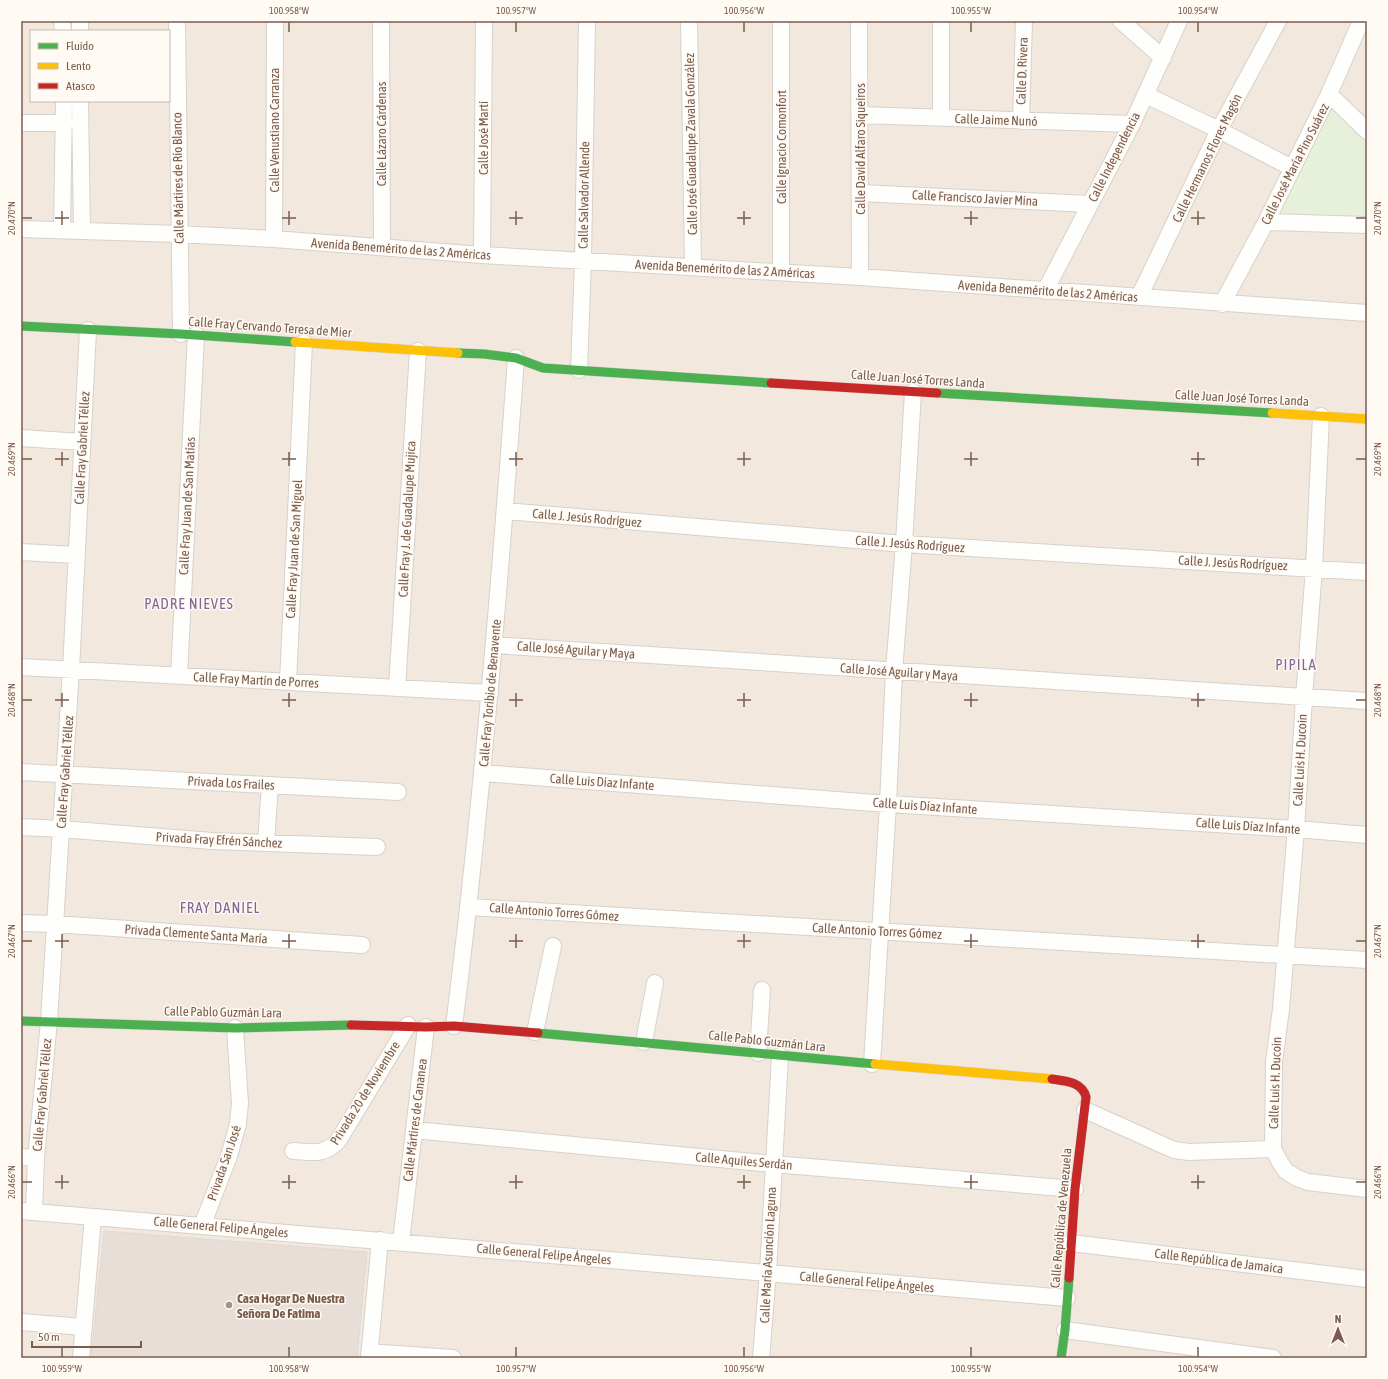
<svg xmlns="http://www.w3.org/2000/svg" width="1388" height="1379" font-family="'Asap Condensed',sans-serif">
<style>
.residential{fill:#f2e8de;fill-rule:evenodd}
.green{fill:#e7f0db}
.building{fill:#e6ded7;stroke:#e2d8d2}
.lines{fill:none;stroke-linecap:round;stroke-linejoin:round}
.street-casing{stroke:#d7d1cb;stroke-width:18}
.fast-casing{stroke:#d9d2cb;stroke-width:10}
.slow-casing{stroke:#d9d2cb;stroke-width:10}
.jam-casing{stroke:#d9d2cb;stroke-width:10}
.street{stroke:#fefefd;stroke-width:16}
.fast{stroke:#4caf50;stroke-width:9}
.slow{stroke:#ffc107;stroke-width:9}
.jam{stroke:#c62828;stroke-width:9}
.ticks{fill:none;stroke:#7a5c4d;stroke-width:1.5}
.poi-dot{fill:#a69286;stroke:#fffaf3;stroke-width:1.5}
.labels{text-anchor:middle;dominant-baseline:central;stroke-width:3;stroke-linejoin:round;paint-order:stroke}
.street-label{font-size:13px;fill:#7a5c4d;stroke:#fffaf3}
.poi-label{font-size:13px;font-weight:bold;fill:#7a5c4d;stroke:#fffaf3;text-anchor:start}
.quarter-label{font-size:15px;letter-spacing:1px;fill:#846695;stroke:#fffaf3}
.neatline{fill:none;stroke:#7a5c4d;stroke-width:1.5}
.ticks-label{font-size:10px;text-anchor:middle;fill:#7a5c4d}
</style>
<rect width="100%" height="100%" fill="#f9f5f0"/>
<path class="residential" d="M21,21H1367V1358H21ZM31,31H169V101H31Z"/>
<path class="green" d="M1333,105L1367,137V220L1273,218Z"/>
<path class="building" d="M104,1231L367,1252L357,1358H91Z"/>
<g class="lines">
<g class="street-casing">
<path id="street" d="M62,21L63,31
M80,21V31
M177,21L181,334
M381,21L382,247
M689,21L693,267
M781,21V272
M859,21L860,277
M1121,21L1163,58
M1329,94L1367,131
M1146,95L1219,130L1292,168
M80,101L82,231
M860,115L1132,124
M941,118V21
M1021,121L1024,21
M21,123H65
M860,193L1090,204
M1266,222L1367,225
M21,229L178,234L274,239L482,255L860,277L1367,313
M62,230L64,101
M274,239L275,21
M482,255L484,21
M1045,291L1132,124L1179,21
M1139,297L1219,130L1278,21
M1222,304L1266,222L1329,94L1361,21
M579,370L583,261L587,21
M1321,416L1314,568L1304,698L1296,829L1281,1009L1274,1062L1273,1149L1281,1164L1286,1171L1297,1178L1308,1182L1367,1189
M21,438L82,442
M505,511L904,544L1367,572
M21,552L76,555
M494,645L1367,701
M21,667L490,693
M179,676L196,335
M288,682L304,343
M397,688L418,351
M21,772L398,792
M483,773L888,804L1296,829L1367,835
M21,827L61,829L212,841L377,847
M266,843L270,785
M469,907L1367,960
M21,923L55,924L362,945
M454,1026C482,804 500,581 516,358
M535,1032L553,946
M644,1042L655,983
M758,1053L762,990
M872,1064L888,804L894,671L904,544L913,392
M1085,1110L1174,1150L1189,1152L1273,1149
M414,1130L773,1164L1075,1189
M293,1151C313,1152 323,1156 338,1141L408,1025
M21,1157L36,1158
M21,1211L1067,1298
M34,1212L36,1158L49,1021L71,670L88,330
M202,1226L229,1156L238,1124L240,1103L235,1028
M401,1242L426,1027
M1071,1243L1367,1279
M21,1322L84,1327
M1065,1330L1273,1358
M369,1352L453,1358
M81,1358L93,1217
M369,1358L380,1240
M761,1358L768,1273L780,1056"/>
</g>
<g class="fast-casing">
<path id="fast" d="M21,326L181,334L295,342
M458,353L484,354L516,358L543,368L771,383
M937,393L1272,413
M21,1021L235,1028L351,1025
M538,1033L875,1064
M1061,1358L1065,1330L1069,1278"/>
</g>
<g class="slow-casing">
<path id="slow" d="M295,342L458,353
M1272,413L1367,419
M875,1064L1052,1079"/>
</g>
<g class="jam-casing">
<path id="jam" d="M771,383L937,393
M351,1025L426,1027L454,1026L538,1033
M1052,1079C1066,1081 1082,1082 1086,1097L1075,1189L1069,1278"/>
</g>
<use href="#street" class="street"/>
<use href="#fast" class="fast"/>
<use href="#slow" class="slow"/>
<use href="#jam" class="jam"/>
</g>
<path class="ticks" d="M289,22V32M516,22V32M744,22V32M971,22V32M1198,22V32M62,211V225M289,211V225M516,211V225M744,211V225M971,211V225M1198,211V225M22,218H32M55,218H69M282,218H296M509,218H523M737,218H751M964,218H978M1191,218H1205M1356,218H1366M62,452V466M289,452V466M516,452V466M744,452V466M971,452V466M1198,452V466M22,459H32M55,459H69M282,459H296M509,459H523M737,459H751M964,459H978M1191,459H1205M1356,459H1366M62,693V707M289,693V707M516,693V707M744,693V707M971,693V707M1198,693V707M22,700H32M55,700H69M282,700H296M509,700H523M737,700H751M964,700H978M1191,700H1205M1356,700H1366M62,934V948M289,934V948M516,934V948M744,934V948M971,934V948M1198,934V948M22,941H32M55,941H69M282,941H296M509,941H523M737,941H751M964,941H978M1191,941H1205M1356,941H1366M62,1175V1189M289,1175V1189M516,1175V1189M744,1175V1189M971,1175V1189M1198,1175V1189M22,1182H32M55,1182H69M282,1182H296M509,1182H523M737,1182H751M964,1182H978M1191,1182H1205M1356,1182H1366M62,1347V1357M289,1347V1357M516,1347V1357M744,1347V1357M971,1347V1357M1198,1347V1357"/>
<circle class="poi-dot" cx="229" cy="1305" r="4"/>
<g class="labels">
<g class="street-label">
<text transform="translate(1022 71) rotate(-88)">Calle D. Rivera</text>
<text transform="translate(996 120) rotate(2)">Calle Jaime Nunó</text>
<text transform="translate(274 130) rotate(-90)">Calle Venustiano Carranza</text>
<text transform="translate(381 134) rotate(-90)">Calle Lázaro Cárdenas</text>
<text transform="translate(483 138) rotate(-90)">Calle José Martí</text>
<text transform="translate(691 144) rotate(-91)">Calle José Guadalupe Zavala González</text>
<text transform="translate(781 147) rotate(-90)">Calle Ignacio Comonfort</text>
<text transform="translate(860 149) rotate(-90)">Calle David Alfaro Siqueiros</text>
<text transform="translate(1114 157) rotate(-63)">Calle Independencia</text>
<text transform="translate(1207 158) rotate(-64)">Calle Hermanos Flores Magón</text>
<text transform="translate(1295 164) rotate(-63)">Calle José María Pino Suárez</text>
<text transform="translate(178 178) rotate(-91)">Calle Mártires de Río Blanco</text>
<text transform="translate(584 195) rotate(-89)">Calle Salvador Allende</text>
<text transform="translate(975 198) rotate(3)">Calle Francisco Javier Mina</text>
<text transform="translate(401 249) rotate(4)">Avenida Benemérito de las 2 Américas</text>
<text transform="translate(725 269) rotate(3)">Avenida Benemérito de las 2 Américas</text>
<text transform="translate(1048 291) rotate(4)">Avenida Benemérito de las 2 Américas</text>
<text transform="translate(270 327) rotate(4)">Calle Fray Cervando Teresa de Mier</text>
<text transform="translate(918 379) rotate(4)">Calle Juan José Torres Landa</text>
<text transform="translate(1242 398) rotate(3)">Calle Juan José Torres Landa</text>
<text transform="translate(82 448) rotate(-87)">Calle Fray Gabriel Téllez</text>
<text transform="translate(187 506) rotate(-87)">Calle Fray Juan de San Matías</text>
<text transform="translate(587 518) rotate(5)">Calle J. Jesús Rodríguez</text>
<text transform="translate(407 519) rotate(-87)">Calle Fray J. de Guadalupe Mujica</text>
<text transform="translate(910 544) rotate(4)">Calle J. Jesús Rodríguez</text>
<text transform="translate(294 549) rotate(-87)">Calle Fray Juan de San Miguel</text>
<text transform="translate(1233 563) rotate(3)">Calle J. Jesús Rodríguez</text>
<text transform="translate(576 650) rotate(4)">Calle José Aguilar y Maya</text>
<text transform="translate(899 672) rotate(4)">Calle José Aguilar y Maya</text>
<text transform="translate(256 680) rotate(3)">Calle Fray Martín de Porres</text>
<text transform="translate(490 693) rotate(-85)">Calle Fray Toribio de Benavente</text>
<text transform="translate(1300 760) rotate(-87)">Calle Luis H. Ducoin</text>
<text transform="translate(65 772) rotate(-86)">Calle Fray Gabriel Téllez</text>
<text transform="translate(602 782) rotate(4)">Calle Luis Díaz Infante</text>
<text transform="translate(231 783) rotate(3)">Privada Los Frailes</text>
<text transform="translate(925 806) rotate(4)">Calle Luis Díaz Infante</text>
<text transform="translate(1248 826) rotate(4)">Calle Luis Díaz Infante</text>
<text transform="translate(219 840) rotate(3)">Privada Fray Efrén Sánchez</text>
<text transform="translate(554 912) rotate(4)">Calle Antonio Torres Gómez</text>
<text transform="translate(877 931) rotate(3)">Calle Antonio Torres Gómez</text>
<text transform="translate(196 934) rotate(4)">Privada Clemente Santa María</text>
<text transform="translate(223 1012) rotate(1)">Calle Pablo Guzmán Lara</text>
<text transform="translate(767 1041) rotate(6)">Calle Pablo Guzmán Lara</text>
<text transform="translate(1275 1083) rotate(-88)">Calle Luis H. Ducoin</text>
<text transform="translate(365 1093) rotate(-58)">Privada 20 de Noviembre</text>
<text transform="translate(42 1095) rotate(-85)">Calle Fray Gabriel Téllez</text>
<text transform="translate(415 1120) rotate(-83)">Calle Mártires de Cananea</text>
<text transform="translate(744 1161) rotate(5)">Calle Aquiles Serdán</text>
<text transform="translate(224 1163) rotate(-71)">Privada San José</text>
<text transform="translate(1061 1218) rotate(-85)">Calle República de Venezuela</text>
<text transform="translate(221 1227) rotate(5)">Calle General Felipe Ángeles</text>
<text transform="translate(544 1254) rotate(5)">Calle General Felipe Ángeles</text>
<text transform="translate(768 1255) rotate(-87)">Calle María Asunción Laguna</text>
<text transform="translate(1219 1261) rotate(7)">Calle República de Jamaica</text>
<text transform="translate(867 1282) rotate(5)">Calle General Felipe Ángeles</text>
</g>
<g class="poi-label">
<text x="237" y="1298">Casa Hogar De Nuestra<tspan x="237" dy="15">Señora De Fatima</tspan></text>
</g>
<g class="quarter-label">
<text x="189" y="603">PADRE NIEVES</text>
<text x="1296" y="664">PIPILA</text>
<text x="220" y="907">FRAY DANIEL</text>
</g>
</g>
<rect width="1388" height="1379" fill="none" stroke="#fffaf3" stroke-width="44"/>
<rect x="30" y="30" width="140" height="72" fill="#fffaf3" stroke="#cabbb1"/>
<rect x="38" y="43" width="20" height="6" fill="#4caf50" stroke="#cabbb1"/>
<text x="66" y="50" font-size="12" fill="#7a5c4d">Fluido</text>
<rect x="38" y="63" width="20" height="6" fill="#ffc107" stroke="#cabbb1"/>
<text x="66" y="70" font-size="12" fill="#7a5c4d">Lento</text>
<rect x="38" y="83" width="20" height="6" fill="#c62828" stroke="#cabbb1"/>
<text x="66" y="90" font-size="12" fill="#7a5c4d">Atasco</text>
<g transform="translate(1338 1329)" stroke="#fffaf3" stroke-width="3" paint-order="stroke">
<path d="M0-3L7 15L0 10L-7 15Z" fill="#7a5c4d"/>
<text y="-6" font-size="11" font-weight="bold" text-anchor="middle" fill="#7a5c4d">N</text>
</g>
<path d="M32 1341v6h109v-6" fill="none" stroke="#7a5c4d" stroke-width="2"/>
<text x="38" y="1341" font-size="12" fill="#7a5c4d" stroke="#fffaf3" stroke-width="3" paint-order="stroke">50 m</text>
<rect x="22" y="22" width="1344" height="1335" class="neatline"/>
<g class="ticks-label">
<text x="289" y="14">100.958°W</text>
<text x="516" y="14">100.957°W</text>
<text x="744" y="14">100.956°W</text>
<text x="971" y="14">100.955°W</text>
<text x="1198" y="14">100.954°W</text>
<text transform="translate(11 218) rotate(-90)" y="4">20.470°N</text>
<text transform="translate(1377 218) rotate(-90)" y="4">20.470°N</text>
<text transform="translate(11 459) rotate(-90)" y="4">20.469°N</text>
<text transform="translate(1377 459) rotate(-90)" y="4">20.469°N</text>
<text transform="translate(11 700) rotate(-90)" y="4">20.468°N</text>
<text transform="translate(1377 700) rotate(-90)" y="4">20.468°N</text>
<text transform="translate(11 941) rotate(-90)" y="4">20.467°N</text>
<text transform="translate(1377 941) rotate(-90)" y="4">20.467°N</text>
<text transform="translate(11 1182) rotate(-90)" y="4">20.466°N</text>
<text transform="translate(1377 1182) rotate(-90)" y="4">20.466°N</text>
<text x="62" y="1372">100.959°W</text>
<text x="289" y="1372">100.958°W</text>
<text x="516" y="1372">100.957°W</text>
<text x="744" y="1372">100.956°W</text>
<text x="971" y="1372">100.955°W</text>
<text x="1198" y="1372">100.954°W</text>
</g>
</svg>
